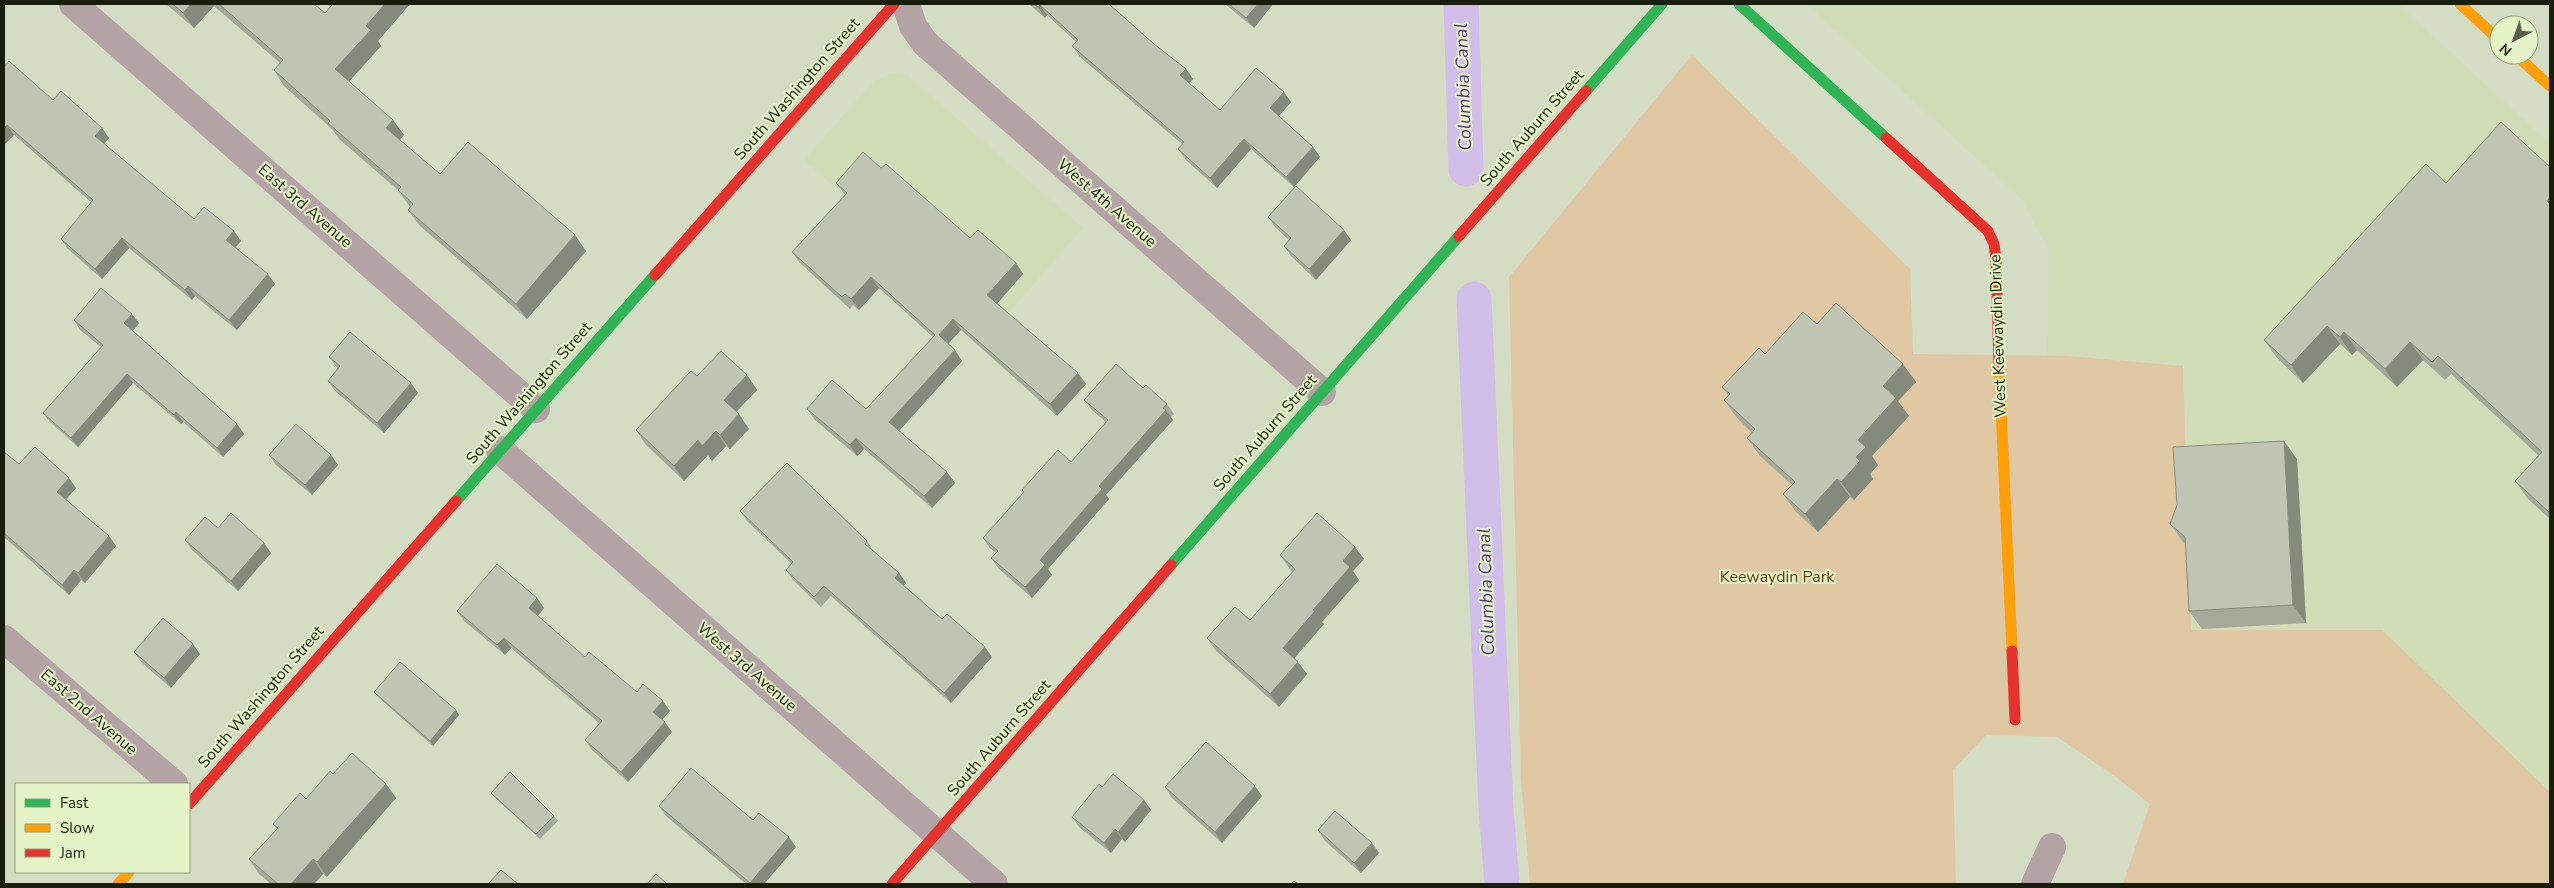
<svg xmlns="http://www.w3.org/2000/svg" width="2554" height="888" font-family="'Nunito Sans',sans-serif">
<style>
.built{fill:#d0ddb6}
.green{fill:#e1c8a4}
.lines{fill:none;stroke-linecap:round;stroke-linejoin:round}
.canal{stroke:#d1bfea;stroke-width:35}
.street{stroke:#b3a3a4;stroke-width:28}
.fast{stroke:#30b455;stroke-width:11}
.slow{stroke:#ff9f0a;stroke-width:11}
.jam{stroke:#e5322d;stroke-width:11}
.wall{fill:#a4a999}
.shaded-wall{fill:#868a7d}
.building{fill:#bfc5b2;stroke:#868a7d}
.labels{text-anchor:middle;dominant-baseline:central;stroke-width:4;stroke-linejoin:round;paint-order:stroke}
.street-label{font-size:16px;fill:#181d0d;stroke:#e5f4c7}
.park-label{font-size:16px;fill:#61390c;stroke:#e5f4c7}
.water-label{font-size:18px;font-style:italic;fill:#593283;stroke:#e5f4c7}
</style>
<rect width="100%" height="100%" fill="#d4dcc4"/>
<path class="built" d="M1806,4H2398L2550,144V792L2382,630H2191L2183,366L2047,356L2049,251L2022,199Z
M894,73L908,76L1083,228L995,328L804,160L874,81Z"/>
<path class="green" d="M1692,55L1910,269L1913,354L2069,356L2183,366L2191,630H2382L2550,792V884H2123L2150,804L2116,777L2057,737L1986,735L1953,770L1956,884H1530L1521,780L1509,277Z"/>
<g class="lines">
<path class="canal" d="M1461,4L1466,169
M1474,299L1496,809L1502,884"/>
<path class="street" d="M73,4L536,409
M906,4L913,26L925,43L1322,392
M500,450L994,884
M4,639L174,784
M2035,884L2052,847"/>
<path class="fast" d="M1739,4L1886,138
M1586,91L1662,4
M456,501L655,275
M1171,565L1459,236"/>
<path class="slow" d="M2460,4L2499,40
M2516,55L2550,86
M1999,364L2012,651
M118,884L129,872"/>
<path class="jam" d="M1886,138L1988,231L1994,244L1996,259L1999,364
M1459,236L1586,91
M655,275L894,4
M2012,651L2015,720
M189,804L456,501
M892,884L1171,565"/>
</g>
<path class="wall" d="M166,4H314L325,13L333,4H410L378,41L381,46L349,81L393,120L404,135L400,140L440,174L586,251L527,319L419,225L408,210L410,207L398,190L339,139L332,129L284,86L274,70L280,63L214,6L194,28Z
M1029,4H1109L1154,44L1186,69L1193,79L1189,83L1220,110L1291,102L1279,116L1313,147L1320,157L1294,187L1251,149L1217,188L1185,159L1178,149L1182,144L1080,57L1072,46L1076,42L1047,15L1045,18Z
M1225,4H1273L1254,28Z
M4,67L53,100L102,128L109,138L104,144L194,219L234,231L241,241L236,247L275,284L237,330L195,296L192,300L129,248L102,279L68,249L61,239L91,202L14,135L4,145Z
M2550,167V519L2528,499L2515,481L2539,456L2451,374L2445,380L2423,360L2397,387L2357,350L2352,355L2340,344L2303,383L2277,358L2264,340L2446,183Z
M881,168L970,238L1016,263L1023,274L997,303L1086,384L1057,416L961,330L948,344L962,361L899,431L947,472L955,483L932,508L864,449L857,456L815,420L807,409H866L933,337L879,288L859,310L853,305L850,309L800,263L792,252L845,195L836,183Z
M1268,217L1351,240L1316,280L1291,256L1284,246L1289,240L1275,227Z
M74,320L139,323L133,331L237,424L244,434L223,457L183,422L181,424L133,383L78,447L50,422L43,413L101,347L80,330Z
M1817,324L1903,364L1916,382L1898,401L1909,416L1872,456L1878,465L1870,474L1873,479L1854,500L1850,497L1818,532L1796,512L1783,494L1792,485L1760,456L1747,438L1752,433L1737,418L1724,400L1728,395L1722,387L1765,354Z
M329,357L418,393L384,433L335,391L328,381L338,369Z
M747,375L757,390L736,412L749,429L730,449L726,446L712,461L708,455L684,481L646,445L636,430L697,376Z
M1143,388L1167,404L1174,414L1171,417L1173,420L1106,495L1109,499L1048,569L1052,575L1032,598L998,568L991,558L996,553L990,548L983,538L1023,492L1022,490L1071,462L1106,422L1092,410L1084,400Z
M4,452L19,464L76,488L66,499L116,546L85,583L81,580L69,595L4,537Z
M269,455H331L338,465L312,495L276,465Z
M2297,459L2306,623L2202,629L2189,611L2186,545L2183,542L2170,524Z
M740,511L867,541L874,552L899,573L906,583L904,585L942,619L992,657L951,703L831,596L821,607L793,580L786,570L792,564L747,521Z
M218,528L264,543L271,553L238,591L192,550L185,540Z
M1355,547L1364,559L1353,571L1359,580L1322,622L1324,624L1294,658L1307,674L1279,707L1216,651L1207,638L1250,620L1293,572L1289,568L1280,555Z
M537,598L544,608L538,616L585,657L637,692L670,711L662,720L672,732L628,782L592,750L585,740L599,723L511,648L505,655L464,621L457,611Z
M134,652L200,654L171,688L141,662Z
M374,692L459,715L433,746L378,697Z
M333,774L386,784L396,798L327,877L323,874L314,884H271L259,874L249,859L277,829L273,824L306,799Z
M1102,787L1144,800L1151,810L1125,842L1122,839L1111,853L1079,827L1072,817Z
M1165,787L1262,796L1222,843L1172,798Z
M491,793L554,816L558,821L540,839L495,798Z
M659,806L753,820L796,847L764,884H746L666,816Z
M1318,830L1379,853L1361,873L1325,841Z"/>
<path class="shaded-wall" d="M191,4H213L214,6L194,28L183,13Z
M385,4H410L378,41L381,46L346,85L335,69L366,26Z
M1258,4H1273L1254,28L1246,18Z
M1040,5L1047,15L1045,18L1038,7Z
M1186,69L1193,79L1187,85L1180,75Z
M1284,92L1291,102L1277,118L1270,108Z
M393,120L404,135L397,143L386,128Z
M7,125L14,135L4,145V128Z
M102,128L109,138L102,146L95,136Z
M1244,139L1251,149L1217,188L1210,178Z
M1313,147L1320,157L1294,187L1286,177Z
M2550,197V206L2547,201Z
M1344,230L1351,240L1316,280L1309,269Z
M234,231L241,241L233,250L226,240Z
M575,235L586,251L527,319L516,304Z
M122,238L129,248L102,279L95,269Z
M1016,263L1023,274L995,306L987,295Z
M268,274L275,284L237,330L229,320Z
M871,277L879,288L859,310L851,299Z
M188,286L195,296L192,300L185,290Z
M132,314L139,323L131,333L124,323Z
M953,319L961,330L946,346L939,335Z
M2327,326L2340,344L2303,383L2291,365Z
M2344,332L2357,350L2352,355L2340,337Z
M2410,342L2423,360L2397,387L2385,369Z
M955,350L962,361L897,433L889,422Z
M1903,364L1916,382L1898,401L1909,416L1872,456L1878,465L1870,474L1873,479L1854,500L1841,482L1856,457L1858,440L1883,386Z
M1078,373L1086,384L1057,416L1050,404Z
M127,374L133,383L78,447L71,438Z
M747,375L757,390L734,414L724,400Z
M411,383L418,393L384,433L377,423Z
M1166,410L1173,420L1106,495L1109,499L1048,569L1052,575L1032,598L1025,587L1040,560L1099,486Z
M176,412L183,422L181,424L174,415Z
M739,414L749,429L730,449L720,435Z
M237,424L244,434L223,457L217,448Z
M716,431L726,446L712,461L708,455L684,481L674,466L698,440Z
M856,438L864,449L857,456L850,445Z
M2284,441L2297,459L2306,623L2293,605Z
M331,455L338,465L312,495L305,485Z
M947,472L955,483L932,508L924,496Z
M69,478L76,488L64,502L57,492Z
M1837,479L1850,497L1818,532L1805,514Z
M109,536L116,546L85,583L78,573Z
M264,543L271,553L238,591L231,581Z
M1355,547L1364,559L1353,571L1359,580L1322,622L1324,624L1292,661L1283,648L1313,610L1343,561Z
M74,570L81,580L69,595L62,585Z
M899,573L906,583L902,588L895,578Z
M537,598L544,608L536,618L529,608Z
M504,638L511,648L505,655L497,645Z
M193,644L200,654L171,688L164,678Z
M985,647L992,657L951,703L944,693Z
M1298,662L1307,674L1279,707L1270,694Z
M663,701L670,711L660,722L653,712Z
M456,710L459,715L433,746L430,741Z
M665,722L672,732L628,782L621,772Z
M386,784L396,798L327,877L317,862Z
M1255,786L1262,796L1222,843L1215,832Z
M1144,800L1151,810L1125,842L1118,832Z
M1115,829L1122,839L1111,853L1104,843Z
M789,837L796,847L764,884H751L750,883Z
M1372,843L1379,853L1361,873L1354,863Z
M313,859L323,874L314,884H291Z"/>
<path class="building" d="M173,4H191L183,13Z
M219,4H314L325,13L333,4H385L366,26L371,30L335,69L393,120L386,128L440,174L468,142L575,235L516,304L408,210L413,204L398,190L401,187L328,123L330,121L274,70L283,60Z
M1034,4H1109L1154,44L1186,69L1180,75L1220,110L1256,68L1284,92L1270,108L1313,147L1286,177L1244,139L1210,178L1178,149L1184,142L1072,46L1078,40L1040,5L1038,7Z
M1229,4H1258L1246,18Z
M9,61L53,100L61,91L102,128L95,136L194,219L204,207L234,231L226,240L268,274L229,320L188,286L185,290L122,238L95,269L61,239L93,200L7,125L4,128V67Z
M2501,122L2550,167V197L2547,201L2550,204V513L2515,481L2542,452L2438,356L2432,362L2410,342L2385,369L2344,332L2340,337L2327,326L2291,365L2264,340L2426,164L2446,183Z
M863,152L881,168L886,164L970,238L978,230L1016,263L987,295L1078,373L1050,404L953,319L939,335L955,350L889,422L947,472L924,496L856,438L850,445L807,409L832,380L866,409L935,335L871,277L851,299L845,294L842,297L792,252L847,193L836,183Z
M1296,186L1344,230L1309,269L1284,246L1291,238L1268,217Z
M101,288L132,314L124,323L237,424L217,448L176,412L174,415L127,374L71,438L43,413L103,345L74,320Z
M1836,303L1903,364L1883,386L1896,398L1858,440L1866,447L1856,457L1860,461L1841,482L1837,479L1805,514L1783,494L1795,482L1747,438L1755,429L1724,400L1730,394L1722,387L1759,348L1765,354L1803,312L1817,324Z
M350,332L411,383L377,423L328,381L340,366L329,357Z
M721,351L747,375L724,400L739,414L720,435L716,431L702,446L698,440L674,466L636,430L691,371L697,376Z
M1116,364L1143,388L1146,385L1167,404L1163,408L1166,410L1099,486L1102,489L1040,560L1045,565L1025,587L991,558L998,551L983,538L1024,492L1022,490L1058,450L1071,462L1108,420L1084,400Z
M296,424L331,455L305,485L269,455Z
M2284,441L2293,605L2189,611L2185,537L2170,524L2177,505L2173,447Z
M35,447L69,478L57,492L109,536L78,573L74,570L62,585L4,533V452L19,464Z
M787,463L867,541L865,544L899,573L895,578L942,619L947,614L985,647L944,693L824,586L814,597L786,570L793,562L740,511Z
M231,513L264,543L231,581L185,540L205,517L218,528Z
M1317,513L1355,547L1343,561L1350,567L1313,610L1315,611L1283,648L1298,662L1270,694L1207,638L1235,607L1250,620L1295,569L1280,555Z
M497,564L537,598L529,608L585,657L589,652L637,692L643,684L663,701L653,712L665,722L621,772L585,740L602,721L504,638L497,645L457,611Z
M163,618L193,644L164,678L134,652Z
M400,662L456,710L430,741L374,692Z
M1206,742L1255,786L1215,832L1165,787Z
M352,753L386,784L317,862L313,859L291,884H278L249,859L278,828L273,824L300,793L306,799L330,771L333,774Z
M691,768L753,820L759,813L789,837L750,883L659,806Z
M510,772L554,816L536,834L491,793Z
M1113,774L1144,800L1118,832L1115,829L1104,843L1072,817L1099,784L1102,787Z
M1335,811L1372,843L1354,863L1318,830Z
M501,870L518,884H488Z
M656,874L667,884H647Z
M1294,881L1298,884H1291Z"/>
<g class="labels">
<g class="street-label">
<text transform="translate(797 89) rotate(-49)">South Washington Street</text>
<text transform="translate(1532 128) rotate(-49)">South Auburn Street</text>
<text transform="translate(1107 203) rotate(41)">West 4th Avenue</text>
<text transform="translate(305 206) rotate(41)">East 3rd Avenue</text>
<text transform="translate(1998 336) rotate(-92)">West Keewaydin Drive</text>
<text transform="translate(529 393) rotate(-49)">South Washington Street</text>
<text transform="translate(1265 433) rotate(-49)">South Auburn Street</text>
<text transform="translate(747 667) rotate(41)">West 3rd Avenue</text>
<text transform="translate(261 697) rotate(-49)">South Washington Street</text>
<text transform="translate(89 712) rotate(41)">East 2nd Avenue</text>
<text transform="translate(999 738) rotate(-49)">South Auburn Street</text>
</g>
<g class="park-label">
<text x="1777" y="577">Keewaydin Park</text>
</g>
<g class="water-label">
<text transform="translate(1463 87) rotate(-92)">Columbia Canal</text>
<text transform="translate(1486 592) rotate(-92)">Columbia Canal</text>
</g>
</g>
<rect width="2554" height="888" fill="none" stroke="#181d0d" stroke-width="10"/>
<rect x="15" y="783" width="175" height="90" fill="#e5f4c7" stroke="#939e7d"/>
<rect x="25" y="799" width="25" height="8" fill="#30b455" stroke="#939e7d"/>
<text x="60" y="808" font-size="15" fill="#181d0d">Fast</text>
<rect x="25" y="824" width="25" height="8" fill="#ff9f0a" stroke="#939e7d"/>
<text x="60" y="833" font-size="15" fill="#181d0d">Slow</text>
<rect x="25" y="849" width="25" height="8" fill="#e5322d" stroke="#939e7d"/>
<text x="60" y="858" font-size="15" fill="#181d0d">Jam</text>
<g transform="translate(2514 40) rotate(221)"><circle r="24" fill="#e5f4c7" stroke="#939e7d"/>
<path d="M0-4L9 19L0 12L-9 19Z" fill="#5a604d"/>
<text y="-8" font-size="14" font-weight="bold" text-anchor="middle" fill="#181d0d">N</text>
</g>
</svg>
